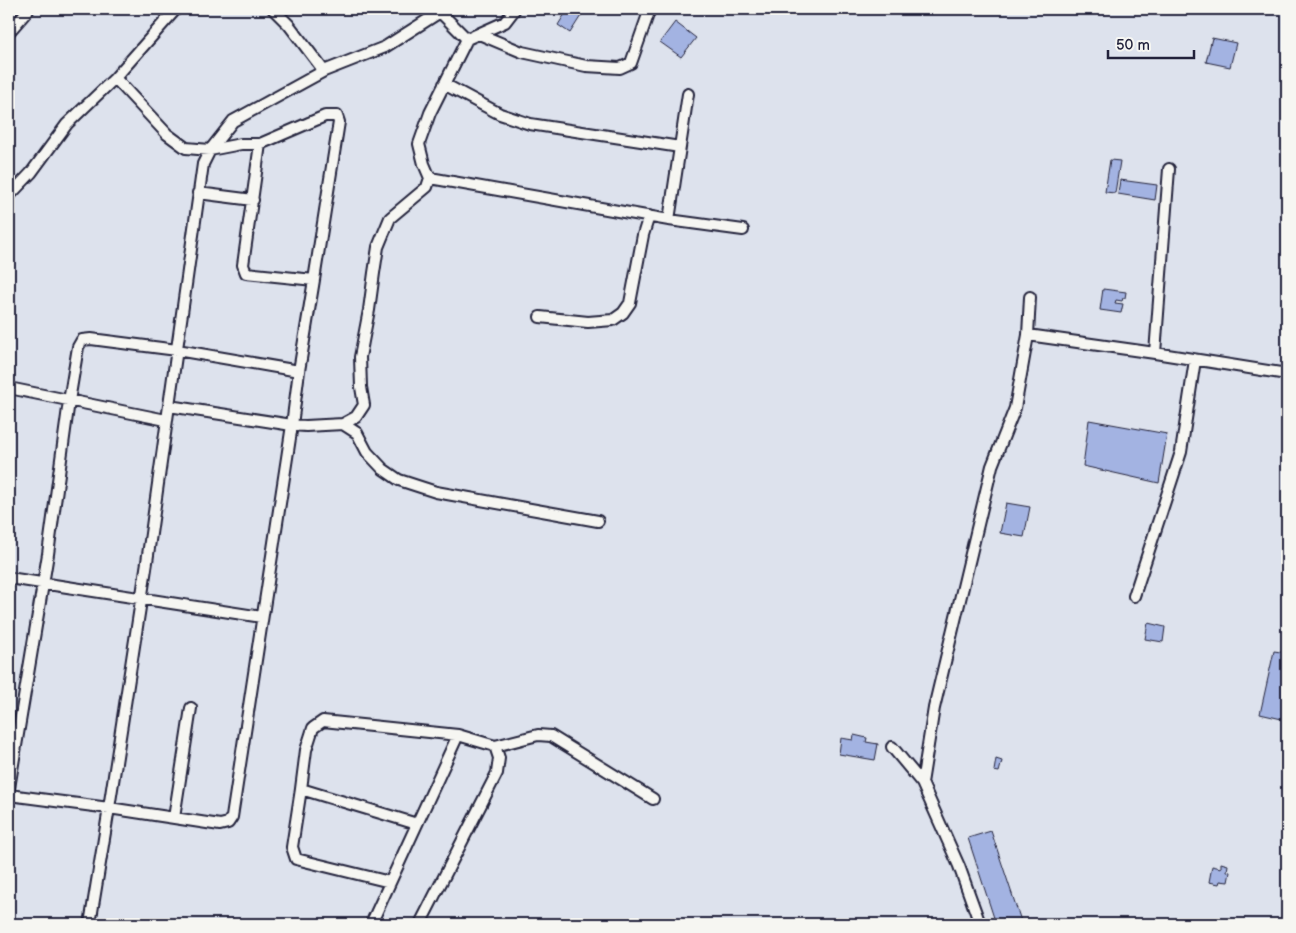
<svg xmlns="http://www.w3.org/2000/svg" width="1296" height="933" font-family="'Balsamiq Sans',sans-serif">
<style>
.building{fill:#a3b3e2;stroke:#22223b}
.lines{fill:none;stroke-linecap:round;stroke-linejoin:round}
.minor-casing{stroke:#22223b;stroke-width:14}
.minor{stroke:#f6f6f2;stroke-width:10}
</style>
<rect width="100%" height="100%" fill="#dde2ed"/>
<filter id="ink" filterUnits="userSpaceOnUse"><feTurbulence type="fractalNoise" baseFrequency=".02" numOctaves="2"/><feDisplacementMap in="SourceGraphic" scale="10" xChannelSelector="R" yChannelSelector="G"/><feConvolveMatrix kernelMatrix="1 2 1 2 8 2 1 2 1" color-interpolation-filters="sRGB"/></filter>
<g filter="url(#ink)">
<path class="building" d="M568,9H581L584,11L570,33L558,25Z
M675,22L696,38L681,57L660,42Z
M1212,38L1236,43L1230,67L1206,62Z
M1110,160L1120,161L1115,193L1105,192Z
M1120,180L1157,185L1155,200L1118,194Z
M1103,289L1126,292L1125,298H1123L1122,301L1116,300L1115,303L1123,304L1121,313L1100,310Z
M1089,420L1167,434L1159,483L1083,466Z
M1006,503L1030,507L1024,537L1000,533Z
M1148,623L1165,627L1163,642L1145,639Z
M1274,651L1287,653V715L1286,720L1260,714Z
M854,735L867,738L866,742L878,744L875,760L839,754L841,738L853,740Z
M996,759L1002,761L999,772L994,771Z
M991,831L1022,924H996L968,838Z
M1221,863L1228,865L1227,871L1230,872L1228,882L1220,881L1219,884L1209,882L1212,866L1221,868Z"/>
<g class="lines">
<g class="minor-casing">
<path id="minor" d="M273,9L289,25L324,71
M437,9L467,39
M9,32L29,9
M479,34L522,52L586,66L620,68L631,63L650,9
M444,84L500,114L530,124L680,147
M260,144L243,265L246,273L314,280
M430,178L669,220L743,230
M198,193L253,200
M9,196L31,173L67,124L115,78L176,9
M669,220L688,94
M540,317L588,322L613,320L623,313L630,303L643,235L649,216
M1028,335L1155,353L1287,374
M1155,353L1169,169
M9,388L166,420
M169,406L292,425L306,426L343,424L356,417L364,405L361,387L360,357L369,310L374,273L378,247L390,218L427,187L430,178L424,164L419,144L430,113L467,39L505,22L515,9
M343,424L357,433L367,452L383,469L399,480L436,492L598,521
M9,578L262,617
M1134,596L1181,452L1195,360
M495,746L538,735L551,736L653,799
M892,747L922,783L959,866L980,924
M922,783L934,708L992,466L1015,408L1028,335L1030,297
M9,788L48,554L69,401L78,347L82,340L91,339L177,350L299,371
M301,789L417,824
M9,795L109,808L220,825L228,823L232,817L292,425L299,371L314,280L339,122L337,116H325L260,144H241L210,150L186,148L167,134L115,78
M174,818L191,708
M390,882L296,859L292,847L301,789L306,750L313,728L323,721L458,735L495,746L499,758L497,773L420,924
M90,924L109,808L147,562L203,164L210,150L233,121L324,71L385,47L440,12
M371,924L458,735"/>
</g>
<use href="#minor" class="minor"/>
</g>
</g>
<rect width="1296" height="933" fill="none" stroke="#f6f6f2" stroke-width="30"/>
<rect x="15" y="15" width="1266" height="903" fill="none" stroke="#22223b" stroke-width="2" filter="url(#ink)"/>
<path d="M1108 50v8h86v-8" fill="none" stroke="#22223b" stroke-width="2.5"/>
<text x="1116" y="50" font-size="15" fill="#22223b" stroke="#f6f6f2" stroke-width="4" paint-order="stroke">50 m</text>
</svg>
